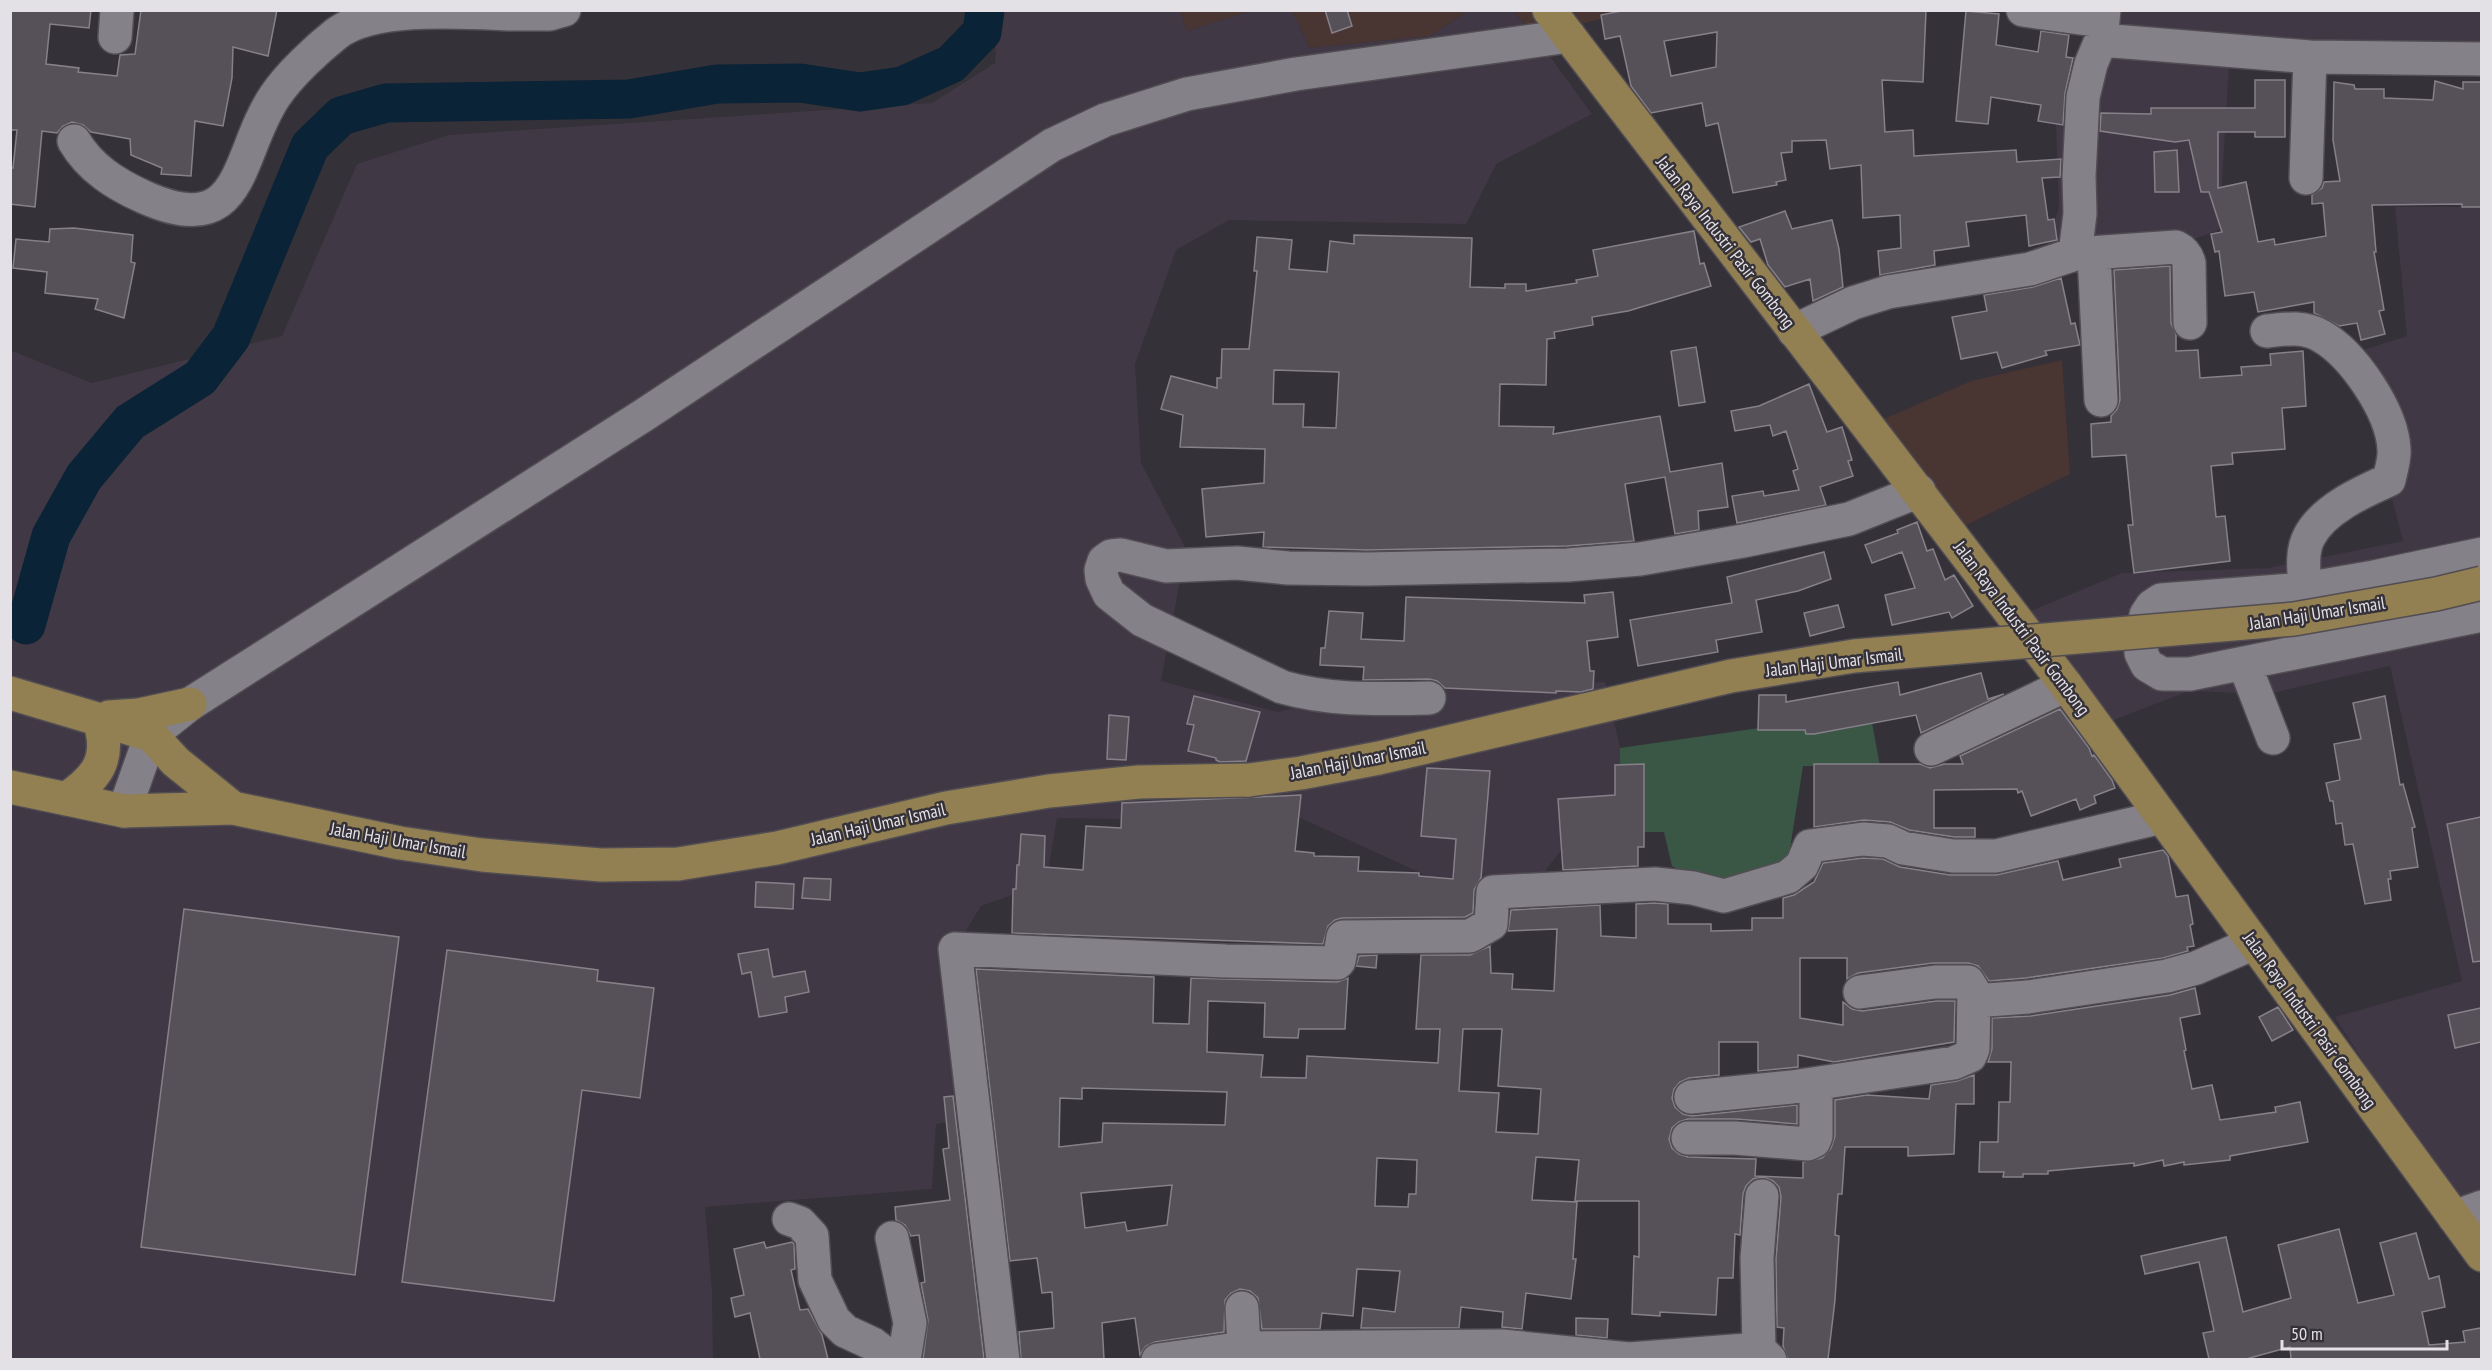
<svg xmlns="http://www.w3.org/2000/svg" width="2492" height="1370" font-family="'PT Sans Narrow',sans-serif">
<style>
.commercial{fill:#493532}
.built{fill:#403844}
.green{fill:#3a5746}
.lines{fill:none;stroke-linecap:round;stroke-linejoin:round}
.river{stroke:#0a2336;stroke-width:39}
.building{fill:#565158;stroke:#868189;stroke-width:1.5;fill-rule:evenodd}
.minor-casing{stroke:#514d53;stroke-width:36}
.major-casing{stroke:#514d53;stroke-width:36}
.minor{stroke:#858188;stroke-width:33}
.major{stroke:#927f52;stroke-width:33}
.major-bridge-casing{stroke:#514d53;stroke-width:36;stroke-linecap:butt}
.major-bridge{stroke:#927f52;stroke-width:33}
.labels{text-anchor:middle;dominant-baseline:central;stroke-width:5;stroke-linejoin:round;paint-order:stroke}
.street-label{font-size:18px;fill:#e4e1e6;stroke:#353138}
</style>
<rect width="100%" height="100%" fill="#353138"/>
<path class="commercial" d="M1180,10L1251,11L1187,31Z
M1292,11H1468L1430,36L1310,48Z
M1513,11H1631L1535,36Z
M2062,360L2070,474L1944,536L1870,425L1971,381Z"/>
<path class="built" d="M997,11H1180L1187,31L1251,11H1292L1310,48L1430,36L1468,11H1513L1535,36L1592,114L1496,164L1466,224L1229,220L1176,250L1135,364L1141,463L1186,549L1161,681L1278,712L1370,690L1605,682L1620,748V832H1575L1532,888L1436,880L1292,814L1246,821L1057,818L1046,883L981,906L960,940L964,1119L936,1124L932,1189L705,1207L712,1292L713,1359H11L10,350L92,383L282,336L357,164L449,135L932,103L995,63Z
M2099,11H2481V55L2230,50L2219,230L2141,258L2039,277L2059,207L2055,96L2103,49Z
M2395,207H2481V1247L2335,1017L2462,981L2390,666L2268,694L2189,691L2111,721L2019,616L2122,573L2268,568L2403,541L2354,353L2407,336Z"/>
<path class="green" d="M1870,712L1880,766H1803L1786,874L1716,890L1672,866L1664,832H1620V748Z"/>
<g class="lines">
<path class="river" d="M26,625L51,536L84,477L130,422L200,378L231,337L310,146L341,116L386,103L629,99L717,84L800,83L860,92L902,86L951,64L982,32L985,10"/>
</g>
<path class="building" d="M10,10H91L89,28L50,24L46,64L79,68L78,72L117,76L120,55L135,54L141,10H277L268,56L233,47L232,78L223,126L195,121L191,176L161,174L162,168L131,155L130,139L91,132L83,125L72,122L63,126L57,133L42,131L35,207L10,204V168H13L17,130H10Z
M1325,10H1347L1352,26L1332,33Z
M1626,10H1926L1923,82L1882,80L1885,132L1913,130L1914,156L2016,150L2017,162L2061,159L2060,177L2042,178L2048,220L2054,219L2057,240L2029,246L2026,215L1966,222L1969,246L1934,251L1935,265L1880,275L1878,251L1901,248L1900,215L1863,218L1861,165L1830,169L1826,140L1792,141V152L1781,153L1786,180L1776,182L1777,185L1733,193L1718,123L1706,126L1702,103L1651,113L1631,86L1620,36L1605,39L1601,15ZM1717,32L1716,67L1671,76L1664,41Z
M1966,11L1999,14L1996,45L2038,52L2041,31L2069,35L2066,57L2073,58L2065,93L2063,125L2038,121L2041,105L1991,97L1988,124L1956,121Z
M2255,80H2285V137H2255V132H2218V188L2246,182L2258,242L2274,239L2275,245L2326,236L2323,203L2312,204V195L2322,188L2324,182L2340,181L2333,140L2334,82L2354,85L2355,89H2384V98L2433,100L2435,81L2463,89V82H2481V207H2462V204L2372,205L2376,252H2374L2384,310L2379,311L2385,334L2361,340L2357,323L2339,326L2314,313V302L2258,312L2254,292L2225,296L2219,251L2215,252L2211,234L2222,232L2209,192H2201L2189,140L2175,142L2100,131L2101,113L2151,114V108H2255Z
M2177,150L2179,192H2155L2154,152Z
M1785,211L1792,229L1832,220L1839,249L1843,287L1813,301L1810,279L1785,287L1768,265L1760,239L1751,242L1739,227Z
M74,228L133,235L131,262L135,263L124,318L95,309L98,299L45,293L47,272L13,268L16,239L49,242L50,229Z
M1694,231L1700,264L1704,263L1711,286L1628,311L1592,317L1593,325L1554,332L1555,338L1547,339L1546,385L1500,384L1499,426L1554,427L1553,434L1660,416L1670,472L1722,463L1728,507L1698,511L1699,530L1675,534L1665,477L1625,484L1634,541L1567,546L1367,550L1263,547L1264,532L1206,537L1202,489L1264,483L1265,449L1180,447L1183,415L1161,409L1171,376L1217,388V378H1221L1222,349H1249L1257,271H1254L1257,237L1292,240L1289,269L1327,272L1330,241L1354,244V235L1472,238L1470,287L1505,288V284H1526V291L1577,283L1576,280L1598,276L1593,250ZM1274,370L1339,372L1336,428L1303,427L1304,404H1273Z
M2170,266L2171,323L2176,334V351L2198,350L2200,378L2242,375L2241,367L2271,365L2270,354L2303,351L2306,406L2282,408L2285,449L2232,453L2233,464L2211,466L2216,517L2225,516L2230,561L2134,573L2128,525H2133L2126,455L2092,457L2091,424L2111,422V416L2117,409L2120,400L2114,270Z
M2061,278L2071,324L2075,323L2080,345L2045,351L2047,355L2002,368L1997,352L1961,359L1952,317L1987,311L1984,295L2033,287Z
M1696,347L1705,402L1679,406L1671,351Z
M1809,384L1827,432L1842,427L1852,460L1848,461L1853,476L1820,487L1826,505L1737,523L1732,496L1763,491L1764,496L1799,490L1793,471L1798,469L1786,431L1773,436L1770,425L1735,431L1731,411L1759,406Z
M1917,522L1927,551L1933,549L1945,580L1954,575L1973,606L1952,618L1949,612L1892,625L1885,595L1915,588L1902,552L1872,563L1865,545L1898,533L1897,530Z
M1824,552L1831,579L1798,591L1756,600L1762,632L1716,640L1718,652L1638,666L1630,620L1732,603L1727,577Z
M1613,592L1618,637L1587,641L1590,671H1594L1593,689L1581,692L1556,691V693L1445,688L1437,681L1429,679L1363,680L1364,667L1320,665L1321,648H1325L1329,611L1363,613L1361,639L1404,641L1406,597L1585,603L1584,595Z
M1838,605L1844,627L1810,636L1804,613Z
M1981,673L1988,699L2004,694L1921,733L1916,715L1814,734H1806L1805,730H1758L1759,695H1786V702L1898,682L1900,695Z
M1194,696L1260,712L1246,761L1220,762L1216,760V758L1188,751L1194,725L1187,724Z
M2385,696L2400,785L2403,784L2415,827L2412,828L2418,867L2390,871L2391,879H2388L2391,900L2365,904L2353,844L2345,845L2342,823L2336,824L2333,801H2330L2326,783L2340,780L2334,744L2361,739L2353,703Z
M2060,709L2089,748L2092,756L2094,755L2112,780L2115,788L2094,796L2096,803L2080,810L2076,799L2031,816L2022,791L2018,793L2017,789L1934,790V828H1975V837H1954L1909,830L1890,822L1864,820L1814,827V764H1920L1930,768L1944,764H1963L1960,756Z
M1109,715L1129,717L1126,760L1107,759Z
M1644,764V847H1638V866L1563,870L1558,799L1615,795V765Z
M1427,768L1490,771L1481,878L1474,890L1473,913L1465,917L1342,918L1335,920L1328,926L1323,944L1012,933L1013,889H1016L1017,865H1019L1021,834L1045,836L1044,867L1083,870L1086,826L1121,828L1122,803L1301,795L1295,851L1314,853V856L1359,857L1358,871L1419,873V876L1453,879L1456,839L1421,836Z
M2481,817V961L2473,962L2447,824Z
M2163,850L2168,856L2176,897L2188,895L2193,924L2190,925L2194,946L2187,947L2188,951L2163,958L2026,978L1989,981L1978,966L1968,963H1933L1858,973L1847,979V958H1800V1018L1843,1025V1002L1852,1009L1862,1011L1936,1001H1955L1954,1042L1834,1062L1798,1055V1067L1758,1071V1042H1719V1075L1689,1078L1680,1082L1674,1089L1672,1098L1675,1107L1683,1114L1692,1116L1797,1105V1124L1736,1119H1688L1679,1122L1672,1128L1669,1139L1672,1148L1679,1154L1688,1157L1756,1159L1755,1176L1803,1178V1162L1822,1158L1831,1148L1835,1136V1100L1867,1095L1929,1099L1931,1085L1957,1081L1974,1075V1104H1956L1954,1154L1908,1156V1147H1845L1842,1194H1838L1835,1235L1839,1236L1835,1300L1828,1359H1788L1783,1346L1784,1328L1777,1327L1776,1259L1781,1197L1779,1187L1773,1181L1763,1177L1753,1179L1746,1186L1743,1194L1740,1235L1735,1234L1733,1278H1718L1716,1315L1660,1312V1316L1632,1314L1634,1256L1639,1257V1201H1575L1579,1160L1536,1157L1532,1200L1577,1202L1573,1259H1576L1571,1299L1526,1293L1522,1329L1502,1327L1503,1312L1461,1307L1459,1328H1361L1363,1308L1395,1312L1400,1271L1357,1269L1353,1316L1322,1313L1320,1329H1262L1258,1298L1250,1291L1240,1289L1231,1293L1225,1300L1224,1332L1155,1342L1146,1346L1140,1355L1135,1318L1102,1323L1104,1359H1021L1019,1332L1054,1328L1052,1292L1042,1293L1037,1258L1010,1261L976,969L1154,977L1153,1023L1189,1024L1191,978L1337,982L1348,978L1345,1029H1299L1298,1038L1264,1037L1265,1003L1208,1001L1207,1052L1263,1055L1261,1077L1306,1078L1307,1056L1438,1063L1440,1029H1416L1421,955H1470L1490,946L1491,973L1513,974L1512,989L1554,991L1557,929L1508,931L1511,910L1600,905L1601,936L1636,938V904L1654,903L1668,904V924H1711V931L1752,930V918H1783V898L1794,895L1814,882L1823,863L1863,858L1883,859L1900,867L1950,875H1996L2058,861L2063,880L2121,867L2119,859ZM1463,1029H1502L1498,1086L1541,1089L1538,1134L1496,1132L1499,1093L1459,1091ZM1082,1088L1227,1092L1225,1125L1103,1123L1102,1142L1059,1147L1060,1098L1082,1099ZM1377,1158L1417,1160L1416,1194H1409L1408,1207L1375,1206ZM1172,1185L1167,1225L1127,1231L1125,1222L1085,1228L1081,1193Z
M804,878L831,879L830,900L802,898Z
M756,882L794,884L793,909L755,907Z
M184,909L399,937L355,1275L141,1247Z
M768,949L773,977L805,971L809,992L785,997L787,1012L759,1017L751,972L742,974L738,954Z
M447,950L598,970L597,981L654,988L640,1098L582,1090L554,1301L402,1282Z
M1377,955L1376,968L1356,966L1359,956Z
M2195,988L2200,1014L2180,1018L2186,1050L2184,1051L2192,1089L2212,1085L2220,1120L2276,1112L2275,1107L2300,1102L2308,1142L2230,1156V1160L2184,1165V1162L2164,1166L2163,1160L2134,1166V1163L2048,1171V1174H2023V1177H2003L2004,1172H1979L1980,1142H1998L1999,1102H2010L2011,1062H1988L1992,1049V1018L2031,1016L2170,995Z
M2278,1007L2293,1030L2272,1041L2259,1017Z
M2481,1008V1042L2455,1048L2448,1015Z
M953,1096L984,1359H923L928,1320L921,1283L925,1282L919,1235L911,1236L905,1225L896,1220L895,1207L950,1200L943,1149L949,1148L944,1097Z
M2339,1229L2358,1303L2394,1295L2380,1243L2416,1233L2429,1279L2439,1276L2445,1307L2422,1312L2429,1345L2465,1342L2463,1331L2481,1328V1359H2291L2290,1347L2246,1359H2209L2203,1333L2214,1331L2199,1262L2145,1274L2141,1256L2226,1237L2243,1312L2291,1298L2278,1245Z
M764,1242L766,1248L792,1242L794,1244L795,1269L791,1270L800,1310L808,1309L822,1335L828,1359H760L750,1313L735,1317L731,1298L744,1295L734,1249Z
M1576,1318L1608,1319L1607,1338L1576,1335Z"/>
<g class="lines">
<g class="minor-casing">
<path id="minor" d="M509,10L510,14H550L564,10
M2023,10L2102,21
M115,37L117,10
M2101,40L2310,57L2482,59
M74,141C90,168 115,184 144,197C246,243 235,155 275,96C289,75 317,49 336,34C373,5 464,12 510,14
M2306,178L2310,57
M2094,253L2101,400
M2075,254L2176,247C2184,251 2187,255 2189,263L2190,323
M1794,331L1853,303L1888,292L2030,269L2075,254L2080,214L2079,176L2083,97L2091,64L2101,40L2104,10
M2267,331C2285,329 2304,326 2321,336C2353,354 2392,411 2394,449C2395,459 2391,470 2389,480C2362,492 2323,509 2309,537C2301,552 2304,572 2305,589
M2482,554L2374,577L2305,589L2161,600L2152,606L2146,615L2141,653L2147,665L2162,674H2190L2482,615
M2244,663L2273,738
M1429,698C1378,699 1331,701 1282,687L1142,620L1109,594L1102,579L1101,570L1104,561L1111,556L1121,555L1166,566L1237,563L1288,568L1367,569L1568,565L1640,559L1743,541L1815,526L1849,519L1919,491
M1931,749L2066,685
M124,811L151,735L190,704L644,415L1052,145L1105,120L1187,94L1296,74L1569,36
M1974,1001L2028,997L2167,976L2196,968L2254,943
M1691,1097L1792,1087L1954,1063L1970,1056L1973,1049L1974,992L1968,982H1935L1860,992
M1688,1138H1735L1808,1144L1814,1141L1816,1136V1084
M2454,1217L2482,1207
M789,1219L800,1223L812,1236L815,1280L834,1320L845,1331L873,1344L894,1360
M892,1238L910,1323L904,1360
M1242,1308L1244,1348
M1759,1349L1757,1258L1762,1196
M1003,1360L955,949L1226,961L1337,963L1339,961L1343,937L1470,936L1491,924L1493,892L1655,884L1693,888L1724,896L1788,877L1802,865L1810,846L1863,839L1888,841L1903,848L1953,856H1996L2162,817
M1158,1360L1244,1348L1502,1346L1629,1359L1759,1349L1770,1360"/>
</g>
<g class="major-casing">
<path id="major" d="M1549,10L2066,685L2482,1255
M10,693L151,735L176,762L233,808
M109,717L139,715L190,704
M10,787L124,811L233,808L400,843L482,855L601,865L678,864L777,848L946,808L1049,791L1139,782L1249,780
M66,799C97,778 112,759 99,720"/>
</g>
<use href="#minor" class="minor"/>
<use href="#major" class="major"/>
<g class="major-bridge-casing">
<path id="major-bridge" d="M1249,780L1301,773L1379,758L1731,676L1854,656L2294,619L2436,594L2482,583"/>
</g>
<use href="#major-bridge" class="major-bridge"/>
</g>
<g class="labels">
<g class="street-label">
<text transform="translate(1726 242) rotate(52)">Jalan Raya Industri Pasir Gombong</text>
<text transform="translate(2317 613) rotate(-9)">Jalan Haji Umar Ismail</text>
<text transform="translate(2022 628) rotate(53)">Jalan Raya Industri Pasir Gombong</text>
<text transform="translate(1834 662) rotate(-7)">Jalan Haji Umar Ismail</text>
<text transform="translate(1358 760) rotate(-11)">Jalan Haji Umar Ismail</text>
<text transform="translate(878 824) rotate(-13)">Jalan Haji Umar Ismail</text>
<text transform="translate(398 840) rotate(10)">Jalan Haji Umar Ismail</text>
<text transform="translate(2310 1020) rotate(54)">Jalan Raya Industri Pasir Gombong</text>
</g>
</g>
<rect width="2492" height="1370" fill="none" stroke="#e4e1e6" stroke-width="24"/>
<path d="M2282 1340v9h165v-9" fill="none" stroke="#e4e1e6" stroke-width="3"/>
<text x="2291" y="1340" font-size="18" fill="#e4e1e6" stroke="#353138" stroke-width="4.5" paint-order="stroke">50 m</text>
</svg>
